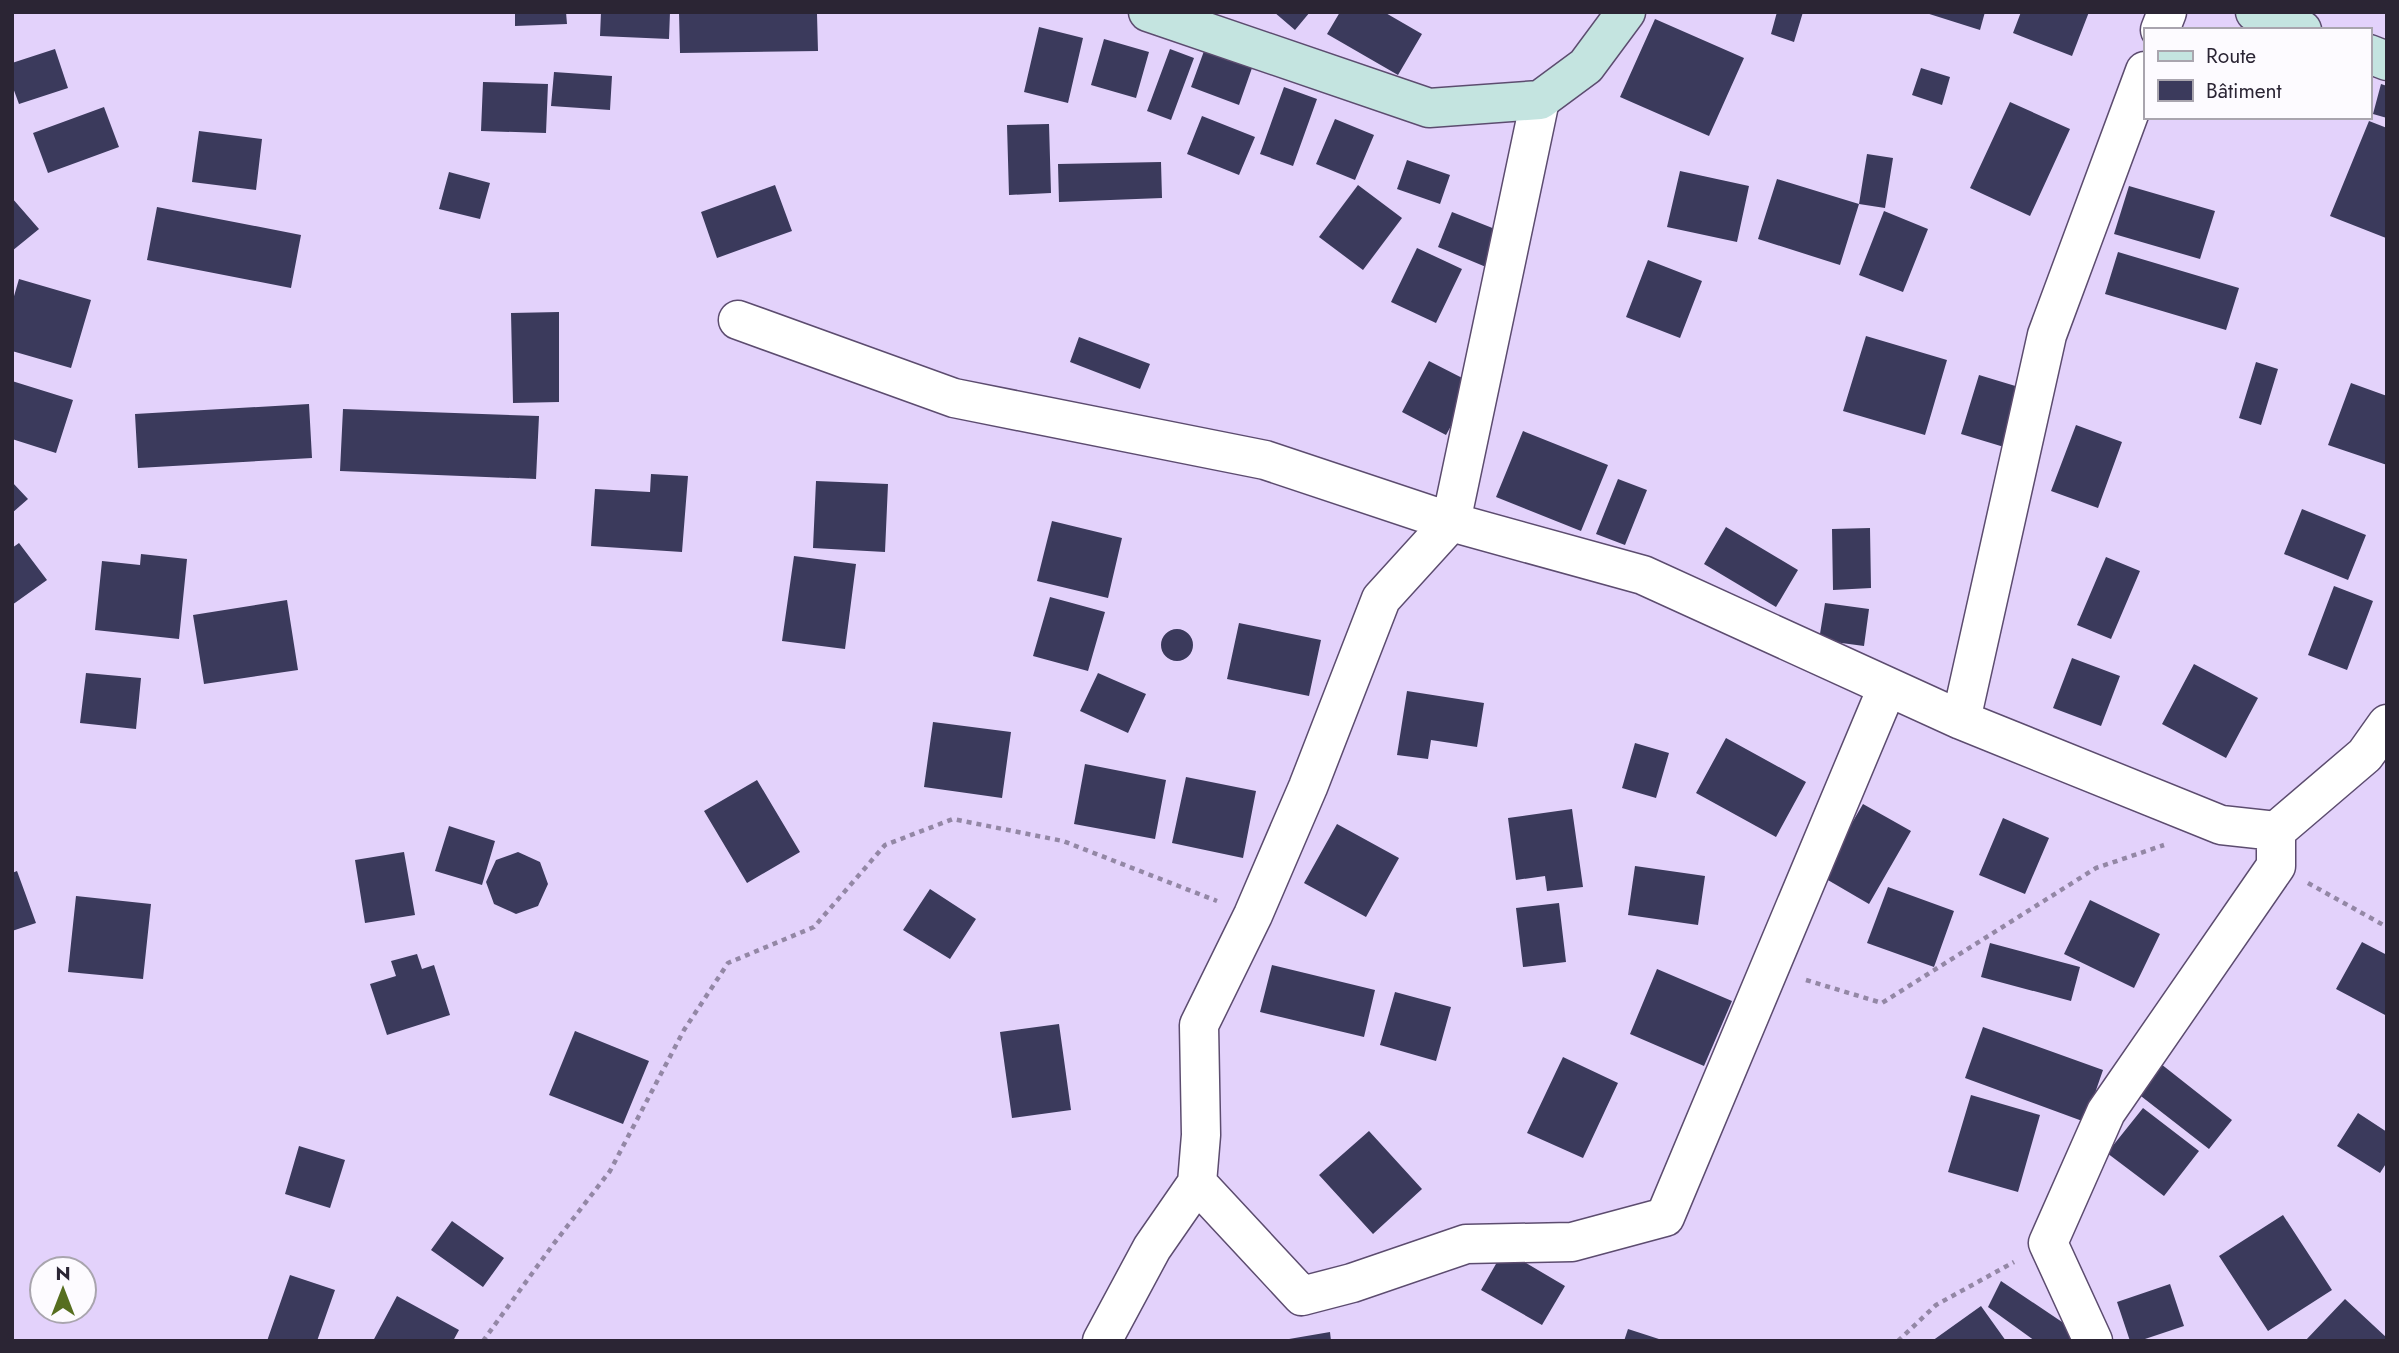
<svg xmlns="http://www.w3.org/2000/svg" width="2399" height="1353" font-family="Jost,sans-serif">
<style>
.building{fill:#3b3a5c}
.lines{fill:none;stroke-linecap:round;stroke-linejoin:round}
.street-casing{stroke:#5c4c6f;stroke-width:41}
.secondary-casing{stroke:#5c4c6f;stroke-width:41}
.path{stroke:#9387a5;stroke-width:4.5;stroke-dasharray:5 5;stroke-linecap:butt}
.street{stroke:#fff;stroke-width:38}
.secondary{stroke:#c4e4e0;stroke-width:38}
</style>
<rect width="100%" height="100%" fill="#e3d2fb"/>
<path class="building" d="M515,12H566L567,24L515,26Z
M601,12H670L669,39L600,36Z
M679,12L817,14L818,51L680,53Z
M1274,12H1310L1295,30Z
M1340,12H1384L1422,34L1398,75L1327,34Z
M1777,12H1803L1794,42L1771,34Z
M1923,12H1985L1980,30Z
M2021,12H2089L2072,56L2013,33Z
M1655,19L1744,58L1709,136L1620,97Z
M1039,27L1083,38L1068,103L1024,92Z
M1104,39L1149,52L1136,98L1091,85Z
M55,49L68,88L19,104L12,85V63Z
M1170,49L1194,58L1171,120L1147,111Z
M1204,51L1252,68L1239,105L1191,87Z
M1921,68L1950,77L1942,105L1912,95Z
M554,72L612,76L610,110L551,106Z
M483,82L548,84L546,133L481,131Z
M2381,84L2387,86V118L2373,114Z
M1284,87L1317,99L1293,166L1260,154Z
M2010,102L2070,129L2030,216L1970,188Z
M104,107L119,147L48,173L33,133Z
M1202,116L1255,137L1239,175L1187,154Z
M1335,119L1374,135L1355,180L1316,164Z
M2369,121L2387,128L2386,238L2330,216Z
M1049,124L1051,193L1009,195L1007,125Z
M199,131L262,139L256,190L192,182Z
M1867,154L1893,158L1885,208L1859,204Z
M1407,160L1450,175L1440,204L1397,189Z
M1161,162L1162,198L1059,202L1058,164Z
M1680,171L1749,186L1737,242L1667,227Z
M449,172L490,183L480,219L439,209Z
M1777,179L1859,204L1840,265L1758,239Z
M775,185L792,231L717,258L701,212Z
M1358,185L1402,218L1363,270L1319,237Z
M2129,186L2215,211L2200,259L2114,234Z
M12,198L39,229L12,251Z
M157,207L301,235L291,288L147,260Z
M1884,211L1928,229L1903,292L1859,275Z
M1452,212L1500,231L1486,267L1438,247Z
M1417,248L1462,269L1436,323L1391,302Z
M2118,252L2239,288L2226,330L2105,294Z
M1648,260L1702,281L1680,338L1626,317Z
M19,279L91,300L71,368L12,351V303Z
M559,312V402L513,403L511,313Z
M1866,336L1947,360L1925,435L1843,411Z
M1079,337L1150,364L1140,389L1070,362Z
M1429,361L1474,384L1446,435L1402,412Z
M2256,362L2278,369L2261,425L2239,418Z
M1979,375L2022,388L2004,447L1961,434Z
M12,381L73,400L56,453L12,439Z
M2351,383L2387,396V465L2328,445Z
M309,404L312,458L138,468L135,414Z
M343,409L539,416L536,479L340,471Z
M2076,425L2122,442L2098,508L2051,491Z
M1523,431L1608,465L1581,531L1496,497Z
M651,474L688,476L682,552L591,546L595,489L650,492Z
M1618,479L1647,490L1625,545L1596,534Z
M816,481L888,484L885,552L813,548Z
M12,482L28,499L12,513Z
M2302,509L2366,535L2348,580L2284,554Z
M1052,521L1122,538L1108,598L1037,581Z
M1726,527L1798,570L1776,607L1704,564Z
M1870,528L1871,588L1833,590L1832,529Z
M19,543L47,580L12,605V548Z
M141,554L187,559L179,639L95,630L102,561L140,565Z
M794,556L856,564L845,649L782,641Z
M2106,557L2140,571L2111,639L2077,625Z
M2334,586L2373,601L2347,670L2308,655Z
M1050,597L1105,612L1088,671L1033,656Z
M287,600L298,670L204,684L193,615Z
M1825,603L1869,609L1864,646L1819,640Z
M1239,623L1321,640L1309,696L1227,679Z
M1161 645a16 16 0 1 1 32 0a16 16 0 1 1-32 0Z
M2072,658L2120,676L2101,726L2053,708Z
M2194,664L2258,698L2226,758L2162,724Z
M86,673L141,678L136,729L80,723Z
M1098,673L1146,694L1128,733L1080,711Z
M1407,691L1484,703L1477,747L1431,740L1428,759L1397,755Z
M933,722L1011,732L1002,798L924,787Z
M1726,738L1806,782L1776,837L1696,793Z
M1635,743L1669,753L1656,798L1622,788Z
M1085,764L1166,780L1155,839L1074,824Z
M1186,777L1256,791L1243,858L1172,843Z
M757,780L800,852L747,883L704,811Z
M1863,804L1911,831L1869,904L1821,876Z
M1572,809L1583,887L1547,891L1545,876L1516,880L1508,818Z
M2003,818L2049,838L2025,894L1979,875Z
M1337,824L1399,858L1366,917L1304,883Z
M449,826L495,841L482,885L435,871Z
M404,852L415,915L365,923L355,860Z
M518,852L540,862L548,884L538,906L516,914L494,904L486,882L496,860Z
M1635,866L1705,876L1698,925L1628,915Z
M17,871L36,923L12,931V873Z
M1888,887L1954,911L1934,967L1867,943Z
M930,889L976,919L950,959L903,930Z
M76,896L151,904L143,979L68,972Z
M2090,900L2160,934L2134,988L2064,954Z
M1559,903L1566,962L1523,967L1516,908Z
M2362,942L2387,955V1016L2336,989Z
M1990,943L2080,967L2071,1001L1981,977Z
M417,954L422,969L434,965L450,1015L387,1035L370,984L396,976L391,961Z
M1272,965L1375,990L1364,1037L1260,1012Z
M1657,969L1732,1001L1704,1066L1630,1034Z
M1395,992L1451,1007L1436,1061L1380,1045Z
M1059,1024L1071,1110L1012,1118L1000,1032Z
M1983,1027L2103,1070L2085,1122L1965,1078Z
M575,1031L649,1061L623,1124L549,1095Z
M1563,1057L1618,1083L1583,1158L1527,1133Z
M2161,1064L2232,1120L2209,1149L2137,1093Z
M1971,1095L2040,1115L2018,1192L1948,1172Z
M2143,1108L2199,1151L2164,1196L2107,1153Z
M2358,1113L2387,1132V1162L2380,1173L2337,1146Z
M1369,1131L1422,1189L1373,1234L1319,1175Z
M299,1146L345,1160L330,1208L285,1194Z
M2283,1215L2332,1290L2268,1331L2219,1256Z
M452,1221L504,1258L483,1287L431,1250Z
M1504,1250L1565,1286L1542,1325L1481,1290Z
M290,1275L335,1290L317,1341H267Z
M2001,1281L2065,1324L2072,1341H2035L1988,1307Z
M2170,1284L2184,1326L2139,1341H2130L2117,1302Z
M397,1296L459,1330L453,1341H373Z
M2345,1299L2387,1338V1341H2305Z
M1981,1306L2006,1341H1932Z
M1628,1329L1662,1340V1341H1624Z
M1330,1332L1331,1341H1289V1339Z"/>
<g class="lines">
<g class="street-casing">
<path id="street" d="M2160,30L2167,12
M738,320L954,398L1265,460L1451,522L1643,575L1961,720L2221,825L2276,831L2365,755L2387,724
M1961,720L2047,335L2145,71
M1197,1183L1302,1296L1352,1283L1466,1244L1572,1242L1665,1217L1887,688
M1102,1341L1152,1248L1197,1183L1201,1135L1199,1025L1253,915L1308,787L1381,599L1451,522L1540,100
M2093,1341L2048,1243L2106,1112L2276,866V831"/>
</g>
<g class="secondary-casing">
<path id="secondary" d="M1148,12L1429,108L1540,100L1586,66L1626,12
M2255,12L2302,30
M2369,54L2387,61"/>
</g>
<path class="path" d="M2308,883L2387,927
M1806,980L1882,1003L2096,868L2164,845
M483,1341L552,1246L610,1171L684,1030L728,963L814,927L885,845L953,819L1063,841L1217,901
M1898,1341L1936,1305L2014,1262"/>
<use href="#street" class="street"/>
<use href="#secondary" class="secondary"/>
</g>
<rect width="2399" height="1353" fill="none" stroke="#2b2534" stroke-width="28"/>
<rect x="2144" y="28" width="228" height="91" fill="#fdfbff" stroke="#a9a5ae" stroke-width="2"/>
<rect x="2158" y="51" width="35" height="10" fill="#c4e4e0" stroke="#a9a5ae" stroke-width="2"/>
<text x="2206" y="63" font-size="21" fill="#2b2534">Route</text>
<rect x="2158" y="80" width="35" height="21" fill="#3b3a5c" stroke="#a9a5ae" stroke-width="2"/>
<text x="2206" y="98" font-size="21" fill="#2b2534">Bâtiment</text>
<g transform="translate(63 1290)"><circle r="33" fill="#fdfbff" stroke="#a9a5ae" stroke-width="2"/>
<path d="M0-5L12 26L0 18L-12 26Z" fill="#566e1f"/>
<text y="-10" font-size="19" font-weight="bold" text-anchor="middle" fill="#2b2534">N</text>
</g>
</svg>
